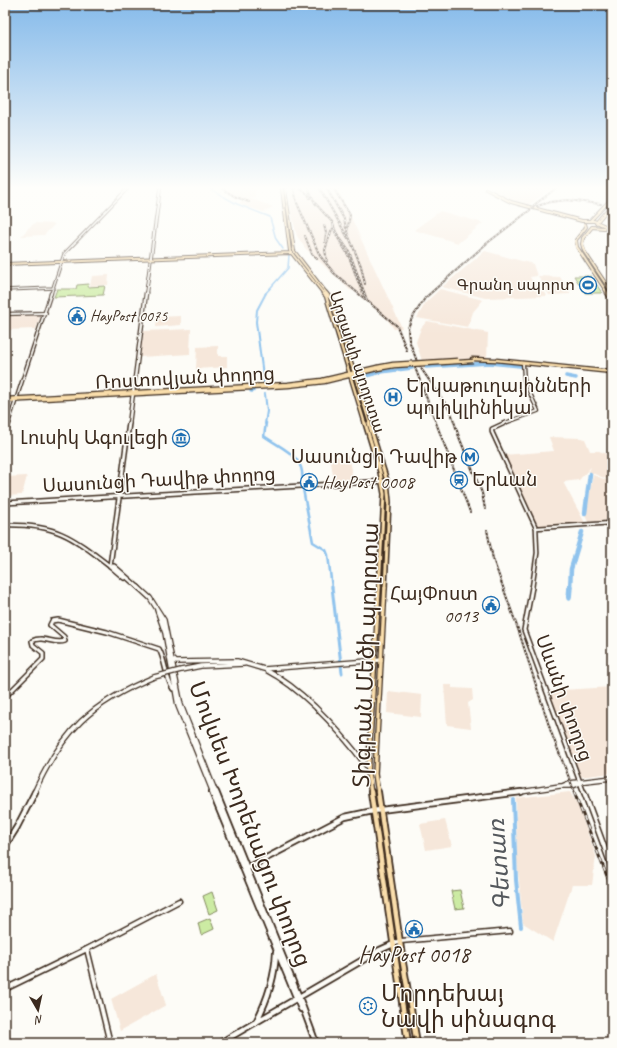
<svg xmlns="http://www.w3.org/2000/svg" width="617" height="1048" font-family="Caveat,'Noto Sans Armenian',sans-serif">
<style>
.built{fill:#f6e7da}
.green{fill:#cceba3;stroke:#848a60}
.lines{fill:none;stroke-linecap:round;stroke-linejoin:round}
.canal-far4{stroke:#90c3ed;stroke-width:1.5}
.canal-far3{stroke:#90c3ed;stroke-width:2}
.canal-far2{stroke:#90c3ed;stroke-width:2.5}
.canal-far1{stroke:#90c3ed;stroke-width:3}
.canal{stroke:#90c3ed;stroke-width:4}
.river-far2{stroke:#90c3ed;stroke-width:3.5}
.river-far1{stroke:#90c3ed;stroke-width:4.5}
.river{stroke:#90c3ed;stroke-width:5.5}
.tertiary-far4-casing{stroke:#3b2a1e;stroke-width:3.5}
.tertiary-far3-casing{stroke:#3b2a1e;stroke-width:4.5}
.tertiary-far2-casing{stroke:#3b2a1e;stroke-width:5.5}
.tertiary-far1-casing{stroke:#3b2a1e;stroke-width:6}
.tertiary-casing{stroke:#3b2a1e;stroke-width:7}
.secondary-far4-casing{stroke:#3b2a1e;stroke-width:4}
.secondary-far3-casing{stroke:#3b2a1e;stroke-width:5}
.secondary-far2-casing{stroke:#3b2a1e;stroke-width:6}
.secondary-far1-casing{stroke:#3b2a1e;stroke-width:6}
.secondary-casing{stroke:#3b2a1e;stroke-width:8}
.primary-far4-casing{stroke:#3b2a1e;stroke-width:4}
.primary-far3-casing{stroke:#3b2a1e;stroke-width:5}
.primary-far2-casing{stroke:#3b2a1e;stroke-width:6}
.primary-far1-casing{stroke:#3b2a1e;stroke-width:6}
.primary-casing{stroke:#3b2a1e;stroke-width:8}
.tertiary-far4{stroke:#fdfcf7;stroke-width:1.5}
.tertiary-far3{stroke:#fdfcf7;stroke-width:2}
.tertiary-far2{stroke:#fdfcf7;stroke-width:2.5}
.tertiary-far1{stroke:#fdfcf7;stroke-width:3}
.tertiary{stroke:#fdfcf7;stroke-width:4}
.secondary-far4{stroke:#fdfcf7;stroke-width:2}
.secondary-far3{stroke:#fdfcf7;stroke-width:2.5}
.secondary-far2{stroke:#fdfcf7;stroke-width:3}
.secondary-far1{stroke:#fdfcf7;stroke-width:3.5}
.secondary{stroke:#fdfcf7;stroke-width:4.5}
.primary-far4{stroke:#f9ddab;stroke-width:2}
.primary-far3{stroke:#f9ddab;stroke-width:2.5}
.primary-far2{stroke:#f9ddab;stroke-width:3}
.primary-far1{stroke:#f9ddab;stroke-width:3.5}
.primary{stroke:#f9ddab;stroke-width:4.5}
.rail-far1-casing{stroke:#3b2a1e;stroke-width:2}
.rail-casing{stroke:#3b2a1e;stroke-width:3}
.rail-far1{stroke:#fdfcf7;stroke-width:1;stroke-dasharray:2;stroke-linecap:butt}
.rail{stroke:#fdfcf7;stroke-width:1.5;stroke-dasharray:4.5;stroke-linecap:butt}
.secondary-bridge-casing{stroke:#3b2a1e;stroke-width:6;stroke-linecap:butt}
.primary-bridge-casing{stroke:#3b2a1e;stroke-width:5;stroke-linecap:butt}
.secondary-bridge{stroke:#fdfcf7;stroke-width:3.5}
.primary-bridge{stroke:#f9ddab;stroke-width:2.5}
.labels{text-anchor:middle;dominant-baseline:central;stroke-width:3;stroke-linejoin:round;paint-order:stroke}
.far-poi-label{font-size:16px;fill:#3b2a1e;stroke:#fdfcf7;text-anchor:end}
.far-street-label{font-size:16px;fill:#3b2a1e;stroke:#fdfcf7}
.street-label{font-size:19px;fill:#3b2a1e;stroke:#fdfcf7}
.poi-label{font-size:19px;fill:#3b2a1e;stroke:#fdfcf7;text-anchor:start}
.near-street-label{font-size:23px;fill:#3b2a1e;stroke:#fdfcf7}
.near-poi-label{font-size:23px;fill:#3b2a1e;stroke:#fdfcf7}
.near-water-label{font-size:24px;font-style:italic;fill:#54585c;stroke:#fdfcf7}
</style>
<rect width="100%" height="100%" fill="#fdfcf7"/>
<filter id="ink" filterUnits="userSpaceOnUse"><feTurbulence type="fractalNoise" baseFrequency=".025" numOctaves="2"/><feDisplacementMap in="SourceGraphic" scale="8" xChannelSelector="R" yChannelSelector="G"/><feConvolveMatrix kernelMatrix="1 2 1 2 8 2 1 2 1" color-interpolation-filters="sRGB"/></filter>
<g filter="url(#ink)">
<path class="built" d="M228,189H255V197H249L246,199L249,198L273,207L264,212L247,207L239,203L246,199L235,196L231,193Z
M289,189H338L402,328L394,329L387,319L354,291L350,290L305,248L297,236L291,212Z
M490,189H551L528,205L510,201Z
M440,211L483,223L458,243L414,230Z
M35,223L55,224L44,235L21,236L28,229H27Z
M485,251L533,264L537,276L530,277L534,284L542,287L547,296L485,298L442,287Z
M109,275L108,285L90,286L92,276Z
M538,276L560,277L571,294L549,295Z
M440,289L483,300L473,312L468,327L417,318L426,302Z
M41,314L36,329L5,330V320H7L9,316Z
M181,316V325L156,327L157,317Z
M427,321L488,333L487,358L422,361L416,342L421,328Z
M191,329L190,354L140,357L144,331Z
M218,346V356H227V367L196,369L197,347Z
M549,437L582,438L585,439L590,451H599L607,454L612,453V481L589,472L591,467L579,480L563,482L585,523L538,526L504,455L554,451Z
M348,456L353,479L334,481L330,457Z
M593,475L612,482V520L588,522L583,511L589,497Z
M27,476L22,495L5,496V477Z
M444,685H452V688L472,689L473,700L468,703L471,728L447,725Z
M612,687V773L580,777L546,691Z
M388,691L422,695L421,717L387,713Z
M570,792L578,806L596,856L592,885H572L553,942L523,923L517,860L516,798Z
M445,820L452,846L426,850L420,824Z
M156,974L166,1005L120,1031L111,999Z"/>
<path class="green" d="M574,276H591L602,293H585Z
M89,284L88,287L105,286L103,295L54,297L57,289H76L77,285Z
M460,890L464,908L455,909L451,891Z
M212,892L218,910L209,914L203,896Z
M210,918L214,929L201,935L198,923Z"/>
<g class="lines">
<path class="canal-far4" d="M210,189L237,204L270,217
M270,218L276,239L283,249
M265,294L288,268L289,255"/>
<path class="canal-far3" d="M264,383L256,322L257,310L266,293
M265,394L267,411L265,424"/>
<path class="canal-far2" d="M266,423L264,436C282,449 306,456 302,482
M303,489L313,542L326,550L328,555L332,588"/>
<path class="canal-far1" d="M332,587L342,673"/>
<path class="canal" d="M513,800L516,880L521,927"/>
<path class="river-far2" d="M426,367L489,363L520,366
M366,376L381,372L412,368
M566,376L576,378
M251,391H253"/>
<path class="river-far1" d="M585,513L590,474
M570,588L571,569L582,532"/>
<path class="river" d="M569,598L570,587"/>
<g class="tertiary-far4-casing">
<path id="tertiary-far4" d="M5,290L54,288
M51,294L64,254L127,189"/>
</g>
<g class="tertiary-far3-casing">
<path id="tertiary-far3" d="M5,314L46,313
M8,424L51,293
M502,424L538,411L524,380L523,363"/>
</g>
<g class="tertiary-far2-casing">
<path id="tertiary-far2" d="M505,423L492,429V432L536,528L537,553L532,588
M5,435L9,423
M5,525C56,524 71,536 110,566
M536,528L612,523"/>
</g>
<g class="tertiary-far1-casing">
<path id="tertiary-far1" d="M532,587L524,630L584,793
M5,697L43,659V653L33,645L32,641C44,635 54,645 65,641L64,637L50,625L52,621L58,620L107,632L159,649C166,662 165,677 173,689"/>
</g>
<g class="tertiary-casing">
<path id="tertiary" d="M584,792L612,868
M401,941L510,931
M87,949L110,1043
M5,989L87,949L179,901"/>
</g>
<g class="secondary-far4-casing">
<path id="secondary-far4" d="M146,294L160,189"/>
</g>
<g class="secondary-far3-casing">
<path id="secondary-far3" d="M129,424L146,293"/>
</g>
<g class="secondary-far2-casing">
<path id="secondary-far2" d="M5,503L387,481
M110,566H114L139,588
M110,566L124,578
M110,566L129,423"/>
</g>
<g class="secondary-far1-casing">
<path id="secondary-far1" d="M138,587L150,598L164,620L181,705L216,793
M157,610L165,633L178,706L213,793
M174,660L176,662L237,661L264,669L381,660
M181,670L201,666L244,664
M266,670C306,691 341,732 368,768
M562,786L569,783L612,778
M34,793C62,731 91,703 154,677
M514,793L560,786H573L580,783"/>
</g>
<g class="secondary-casing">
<path id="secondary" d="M212,792L301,1009
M216,792L299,997L316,1043
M5,846L17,827L35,792
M247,868L345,817L373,811L521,792
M256,1022C268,999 275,978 276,952
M220,1043L380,950L400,941"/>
</g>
<g class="primary-far4-casing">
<path id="primary-far4" d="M282,189L290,251L324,294
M285,189L294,251L327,294
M486,189L511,202L582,221H594L612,229
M590,221L612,198
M596,223L612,204
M585,224L586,227L576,240L577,247L608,294
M592,227L583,238L582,244L584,251L612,293
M592,227L604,228
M5,264L291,253"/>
</g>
<g class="primary-far3-casing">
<path id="primary-far3" d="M323,293L326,296L365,424
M326,293L331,299L370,424
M607,293L612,300
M472,359L496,360L612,372
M5,399L288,384L322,380L377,367
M5,401L288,386L324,382L377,369"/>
</g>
<g class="primary-far2-casing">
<path id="primary-far2" d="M365,423L380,472L384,494L379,588
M369,423L387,481L389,502L385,588"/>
</g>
<g class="primary-far1-casing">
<path id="primary-far1" d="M371,793L368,774L379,587
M378,793L375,774L385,587"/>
</g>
<g class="primary-casing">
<path id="primary" d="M371,792L408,1043
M378,792L403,963L417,1043"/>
</g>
<use href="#tertiary-far4" class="tertiary-far4"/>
<use href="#tertiary-far3" class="tertiary-far3"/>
<use href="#tertiary-far2" class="tertiary-far2"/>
<use href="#tertiary-far1" class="tertiary-far1"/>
<use href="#tertiary" class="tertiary"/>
<use href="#secondary-far4" class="secondary-far4"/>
<use href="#secondary-far3" class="secondary-far3"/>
<use href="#secondary-far2" class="secondary-far2"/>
<use href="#secondary-far1" class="secondary-far1"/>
<use href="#secondary" class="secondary"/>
<use href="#primary-far4" class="primary-far4"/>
<use href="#primary-far3" class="primary-far3"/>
<use href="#primary-far2" class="primary-far2"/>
<use href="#primary-far1" class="primary-far1"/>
<use href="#primary" class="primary"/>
<g class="rail-far1-casing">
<path id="rail-far1" d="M223,189L234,196L249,202
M294,189L297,203L320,256L334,273L397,326L407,351
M300,189L308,194L310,198
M320,189L348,238
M327,189L344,219L346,228
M334,189L350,215L347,232L361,266L365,284
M309,190L315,203L333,223
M534,205L555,189
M333,224L336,232L349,251L367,300C357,285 355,268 347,253C342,243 334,236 333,224Z
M324,225L326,233L325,242
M305,236L312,254L317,259
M327,261L325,250L332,229
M414,365L470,512
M485,509L482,493L459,437L451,412L418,364L409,340L408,328L411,320L425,298L486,244L534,207L550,202L567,200L601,204
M487,530L493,559L519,632L551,732L575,793"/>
</g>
<g class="rail-casing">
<path id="rail" d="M574,792L612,889"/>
</g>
<use href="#rail-far1" class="rail-far1"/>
<use href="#rail" class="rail"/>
<g class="secondary-bridge-casing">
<path id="secondary-bridge" d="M154,677L181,670"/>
</g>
<g class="primary-bridge-casing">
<path id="primary-bridge" d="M377,367L393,364L458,360
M377,369L394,366L473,361"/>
</g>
<use href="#secondary-bridge" class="secondary-bridge"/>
<use href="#primary-bridge" class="primary-bridge"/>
</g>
</g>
<linearGradient id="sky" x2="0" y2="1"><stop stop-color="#85baea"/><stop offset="0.56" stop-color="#fefefb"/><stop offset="1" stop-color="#fefefb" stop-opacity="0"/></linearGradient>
<rect width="617" height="335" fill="url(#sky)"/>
<defs>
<g id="stadium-ring" transform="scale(0.9)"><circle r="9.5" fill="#fdfcf7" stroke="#1f6fb2" stroke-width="1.5"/><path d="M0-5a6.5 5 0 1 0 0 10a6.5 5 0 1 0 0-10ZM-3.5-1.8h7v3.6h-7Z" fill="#1f6fb2"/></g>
<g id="civic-ring" transform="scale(0.9)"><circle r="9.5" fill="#fdfcf7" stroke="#1f6fb2" stroke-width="1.5"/><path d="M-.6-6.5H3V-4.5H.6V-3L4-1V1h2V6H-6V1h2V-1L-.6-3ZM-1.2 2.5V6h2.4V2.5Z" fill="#1f6fb2"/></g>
<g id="hospital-ring" transform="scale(0.9)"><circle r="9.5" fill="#fdfcf7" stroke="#1f6fb2" stroke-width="1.5"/><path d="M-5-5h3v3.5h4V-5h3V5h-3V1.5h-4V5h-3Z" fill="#1f6fb2"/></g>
<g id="museum-ring" transform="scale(0.9)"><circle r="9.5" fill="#fdfcf7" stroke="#1f6fb2" stroke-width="1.5"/><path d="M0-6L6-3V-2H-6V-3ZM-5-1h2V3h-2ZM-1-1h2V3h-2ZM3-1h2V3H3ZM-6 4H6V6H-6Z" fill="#1f6fb2"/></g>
<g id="metro-ring" transform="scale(0.9)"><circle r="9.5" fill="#fdfcf7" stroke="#1f6fb2" stroke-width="1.5"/><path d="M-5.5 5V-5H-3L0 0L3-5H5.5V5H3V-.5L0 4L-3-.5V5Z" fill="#1f6fb2"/></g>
<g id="station-ring" transform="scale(0.9)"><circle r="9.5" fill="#fdfcf7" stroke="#1f6fb2" stroke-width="1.5"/><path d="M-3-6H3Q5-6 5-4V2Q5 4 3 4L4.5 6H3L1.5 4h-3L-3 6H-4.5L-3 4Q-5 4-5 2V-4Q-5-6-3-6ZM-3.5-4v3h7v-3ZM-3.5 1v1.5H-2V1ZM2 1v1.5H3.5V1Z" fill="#1f6fb2"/></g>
<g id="synagogue-ring" transform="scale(0.9)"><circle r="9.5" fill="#fdfcf7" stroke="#1f6fb2" stroke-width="1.5"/><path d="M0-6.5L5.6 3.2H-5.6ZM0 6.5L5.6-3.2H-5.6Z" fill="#1f6fb2"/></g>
</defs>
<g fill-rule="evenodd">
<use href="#stadium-ring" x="588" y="285"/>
<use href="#civic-ring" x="77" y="316"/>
<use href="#hospital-ring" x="393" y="397"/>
<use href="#museum-ring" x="181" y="438"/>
<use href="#metro-ring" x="470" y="457"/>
<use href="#station-ring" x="459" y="480"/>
<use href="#civic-ring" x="309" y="482"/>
<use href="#civic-ring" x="491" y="605"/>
<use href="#civic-ring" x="414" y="929"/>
<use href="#synagogue-ring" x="368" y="1006"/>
</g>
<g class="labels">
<g class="far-poi-label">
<text x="575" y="285">Գրանդ սպորտ</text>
<text x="90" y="316" text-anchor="start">HayPost 0075</text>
</g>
<g class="far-street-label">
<text transform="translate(357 362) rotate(72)">Արցախի պողոտա</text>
</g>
<g class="street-label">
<text transform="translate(185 378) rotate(-3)">Ռոստովյան փողոց</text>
<text transform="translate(159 480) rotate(-3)">Սասունցի Դավիթ փողոց</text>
<text transform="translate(564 698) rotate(70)">Սևանի փողոց</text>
</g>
<g class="poi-label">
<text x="406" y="386">Երկաթուղայինների<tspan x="406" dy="22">պոլիկլինիկա</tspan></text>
<text x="168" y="438" text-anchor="end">Լուսիկ Ագուլեցի</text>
<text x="457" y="457" text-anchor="end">Սասունցի Դավիթ</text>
<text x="472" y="480">Երևան</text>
<text x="322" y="482">HayPost 0008</text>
<text x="478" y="594" text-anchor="end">ՀայՓոստ<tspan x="478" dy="22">0013</tspan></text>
</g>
<g class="near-street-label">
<text transform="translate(366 655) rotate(-88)">Տիգրան Մեծի պողոտա</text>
<text transform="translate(250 824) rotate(69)">Մովսես Խորենացու փողոց</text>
</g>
<g class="near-poi-label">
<text x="414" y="954">HayPost 0018</text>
<text x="381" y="993" text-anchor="start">Մորդեխայ<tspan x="381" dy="26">Նավի սինագոգ</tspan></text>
</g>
<g class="near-water-label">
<text transform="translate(499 865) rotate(-94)">Գետառ</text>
</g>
</g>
<rect width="617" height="1048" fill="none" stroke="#fdfcf7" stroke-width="20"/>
<rect x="10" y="10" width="597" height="1028" fill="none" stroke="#3b2a1e" stroke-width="1.5" filter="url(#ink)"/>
<g transform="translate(38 1010) rotate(171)" stroke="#fdfcf7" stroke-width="3" paint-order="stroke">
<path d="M0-3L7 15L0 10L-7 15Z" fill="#3b2a1e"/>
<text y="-6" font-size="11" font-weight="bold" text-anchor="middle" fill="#3b2a1e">N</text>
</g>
</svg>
